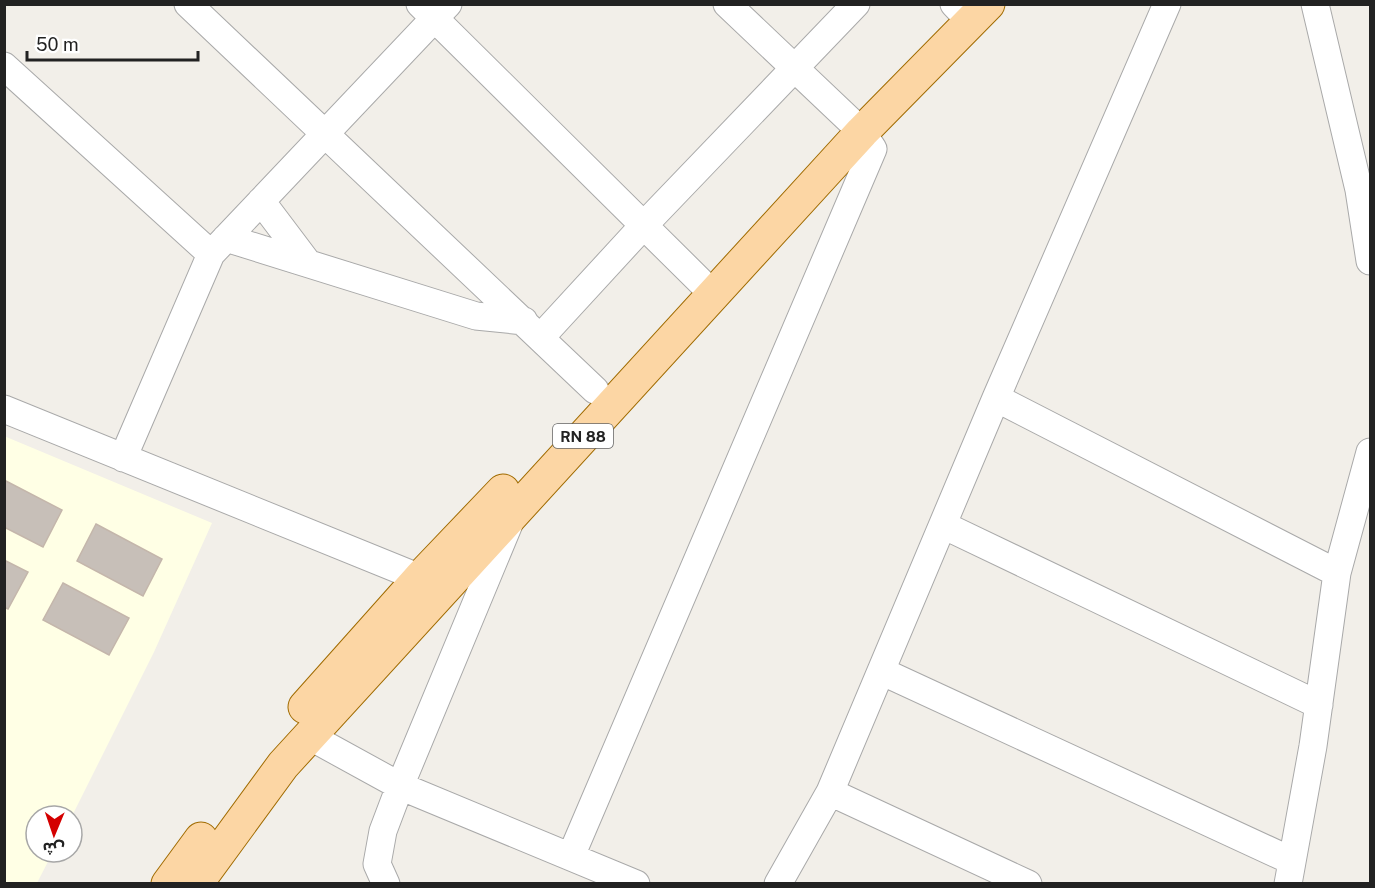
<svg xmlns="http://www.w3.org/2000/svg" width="1375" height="888" font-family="'Public Sans','Noto Sans Arabic',sans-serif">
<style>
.education{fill:#ffffe5}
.building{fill:#c7bfb8;stroke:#c4b6ab;stroke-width:1.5}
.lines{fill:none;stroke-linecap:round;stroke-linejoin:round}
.minor-casing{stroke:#a9a9a9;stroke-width:29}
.major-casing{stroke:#a06b00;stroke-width:35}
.minor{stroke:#fff;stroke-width:27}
.major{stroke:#fcd6a4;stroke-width:33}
.labels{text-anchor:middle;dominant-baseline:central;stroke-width:4.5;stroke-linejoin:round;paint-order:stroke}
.shield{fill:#fff;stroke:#646464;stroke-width:1.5}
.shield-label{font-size:15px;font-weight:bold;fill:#222}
</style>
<rect width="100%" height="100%" fill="#f2efe9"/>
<path class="education" d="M4,436L212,523L154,652L72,816H36V852H53L37,883H5Z"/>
<path class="building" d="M4,480L62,510L43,547L4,527Z
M96,524L162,559L143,596L77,561Z
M4,560L28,572L8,609L4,607Z
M63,583L129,618L109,655L43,620Z"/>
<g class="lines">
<g class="minor-casing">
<path id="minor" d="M188,4L595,390
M420,4L713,294
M954,4L971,22
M1315,4L1359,190L1370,261
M4,66L211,254
M261,201L307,262
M226,238L476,316L524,321
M541,337L644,225L856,4
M996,398L1337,573
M4,409L420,578
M123,458L211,254L448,4
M943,525L1319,705
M881,671L1292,861
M309,736L400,786L636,884
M830,792L1028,884
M571,856L873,149L862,132L727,4
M386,884L377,864L383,831L400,786L509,524
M778,884L830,792L996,398L1167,4
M1288,884L1313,746L1337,573L1370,452"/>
</g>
<g class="major-casing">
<path id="major" d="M305,707L420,578L503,491
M168,884L201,839
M196,884L283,765L862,132L988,4"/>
</g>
<use href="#minor" class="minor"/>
<use href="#major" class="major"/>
</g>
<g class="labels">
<rect class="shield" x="553" y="424" width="60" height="24" rx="4.5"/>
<g class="shield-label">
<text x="583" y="436">RN 88</text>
</g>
</g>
<rect width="1375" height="888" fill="none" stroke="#222222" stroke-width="12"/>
<g transform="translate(54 834) rotate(182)"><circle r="28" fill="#ffffff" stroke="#a7a7a7" stroke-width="1.5"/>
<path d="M0-4.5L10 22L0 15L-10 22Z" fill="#d40000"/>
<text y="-9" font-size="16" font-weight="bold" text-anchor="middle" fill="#222222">ش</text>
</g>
<path d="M27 51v9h171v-9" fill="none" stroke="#222222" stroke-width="3"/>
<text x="36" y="51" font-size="18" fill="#222222" stroke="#ffffff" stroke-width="4.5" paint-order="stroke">50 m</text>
</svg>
